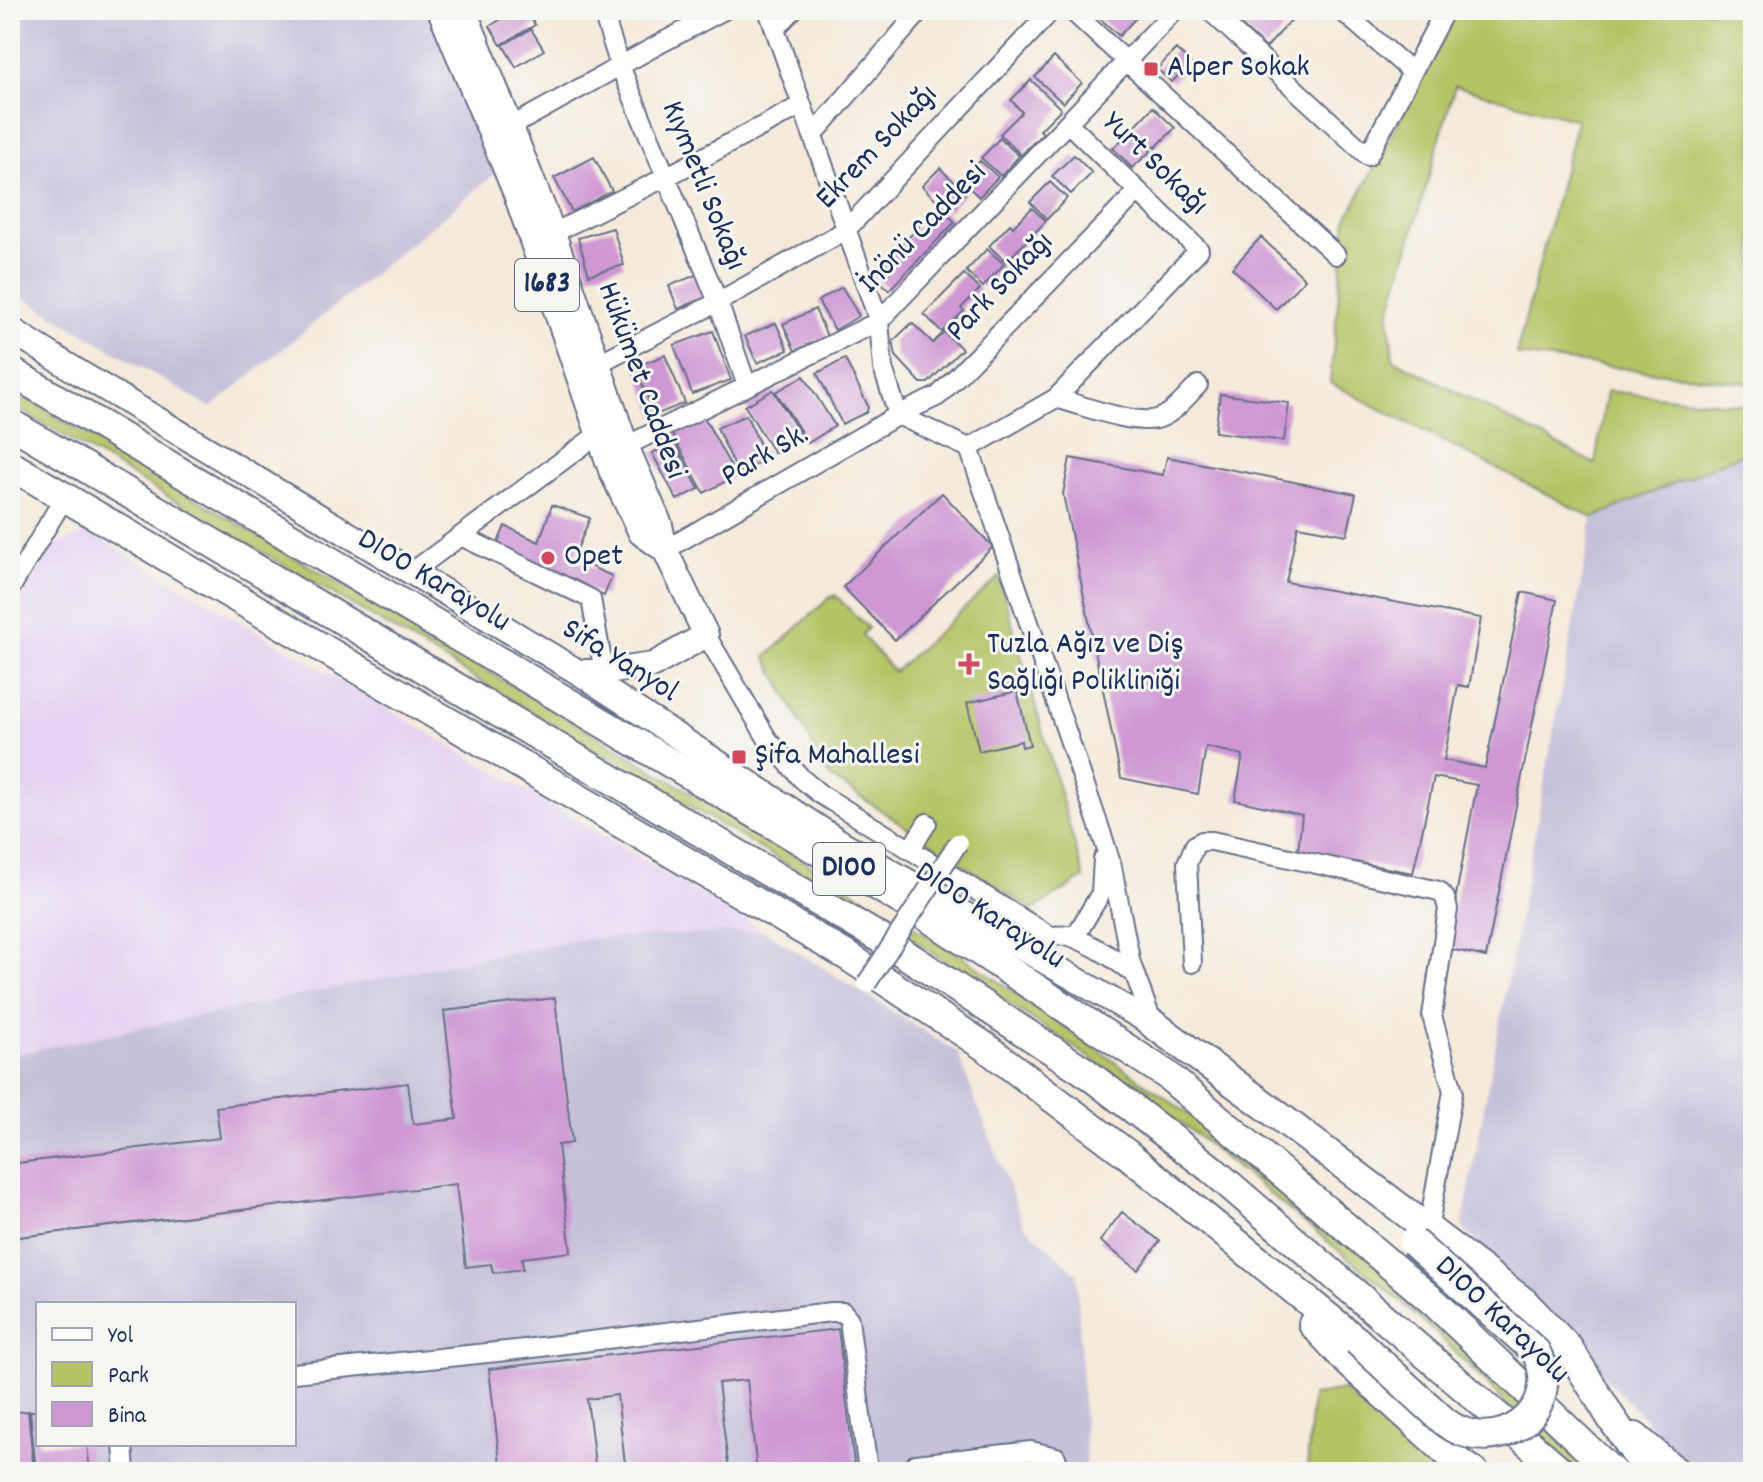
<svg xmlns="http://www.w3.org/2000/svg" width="1763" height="1482" font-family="Dekko,sans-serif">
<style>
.built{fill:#e4d3f2}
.industrial{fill:#c6c0da;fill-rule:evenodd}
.green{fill:#b6c365;stroke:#687962;stroke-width:2}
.building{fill:#cf97d4}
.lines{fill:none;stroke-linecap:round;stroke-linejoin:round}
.minor-casing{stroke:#677089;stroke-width:22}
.major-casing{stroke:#677089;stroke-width:28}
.highway-casing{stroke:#677089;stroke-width:32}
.minor{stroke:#fff;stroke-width:18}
.major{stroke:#fff;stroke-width:24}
.highway{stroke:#fff;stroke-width:28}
.minor-bridge-casing{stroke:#677089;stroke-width:22;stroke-linecap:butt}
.highway-bridge-casing{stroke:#677089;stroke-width:32;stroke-linecap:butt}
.minor-bridge{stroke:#fff;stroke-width:18}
.highway-bridge{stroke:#fff;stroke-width:28}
.poi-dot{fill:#d1495b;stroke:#f6f6f2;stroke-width:3}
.labels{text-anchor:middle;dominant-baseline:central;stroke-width:6;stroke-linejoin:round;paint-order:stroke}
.shield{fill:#f6f6f2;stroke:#5d6b8a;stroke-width:2}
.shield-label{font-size:30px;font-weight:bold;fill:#1b2f5e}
.poi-label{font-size:32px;fill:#1b2f5e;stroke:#f6f6f2;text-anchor:start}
.street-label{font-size:32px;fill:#1b2f5e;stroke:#f6f6f2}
</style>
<rect width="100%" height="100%" fill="#f6f6f2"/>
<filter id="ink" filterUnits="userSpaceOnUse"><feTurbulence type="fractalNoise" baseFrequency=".0125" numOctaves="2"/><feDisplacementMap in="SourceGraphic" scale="16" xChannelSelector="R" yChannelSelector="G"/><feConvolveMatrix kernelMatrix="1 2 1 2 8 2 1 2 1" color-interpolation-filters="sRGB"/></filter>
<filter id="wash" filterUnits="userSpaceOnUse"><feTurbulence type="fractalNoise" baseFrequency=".006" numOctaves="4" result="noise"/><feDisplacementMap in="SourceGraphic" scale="32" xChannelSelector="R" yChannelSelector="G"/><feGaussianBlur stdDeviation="1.8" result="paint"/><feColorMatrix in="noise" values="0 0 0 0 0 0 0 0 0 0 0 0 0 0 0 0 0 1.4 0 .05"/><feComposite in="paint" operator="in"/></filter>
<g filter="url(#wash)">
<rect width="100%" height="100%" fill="#f5eada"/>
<path class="built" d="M89,532L764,931L584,939L460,962L10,1055V615L51,547Z"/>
<path class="industrial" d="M10,10H427L496,173L211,408L10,290Z
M1753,449V1472H1695L1462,1227L1593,518Z
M764,931L957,1052L1024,1225L1077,1274L1086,1472H10V1055L460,962L584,939ZM38,1304H294V1444H38Z"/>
<path class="green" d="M1458,10H1753V384L1516,355L1577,120L1455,86L1389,314L1393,359L1595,464L1607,391L1753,406V449L1593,518L1330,383L1346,220Z
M10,389L575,723L963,957L1081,1038L1204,1125L1387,1271L1592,1472H1575L1440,1337L1384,1287L1189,1129L1086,1055L907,936L359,609L10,404Z
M999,577L1084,878L1032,910L829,776L766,657L830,597L832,598L835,595L868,628L862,635L894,672Z
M1342,1390L1380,1409L1451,1472H1307L1312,1396Z"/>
<g id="blocks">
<path class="building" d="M516,10H526L535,25L501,45L490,26Z
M1091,10H1143L1119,36Z
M1224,10H1291L1296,15L1266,48Z
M531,29L544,50L516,67L503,45Z
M1176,49L1190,63L1172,82L1157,69Z
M1054,57L1082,83L1063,103L1035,77Z
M1031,80L1061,109L1040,130L1043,133L1021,155L1000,134L1022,112L1011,100Z
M1153,107L1175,128L1155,148L1134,127Z
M1132,130L1151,151L1132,168L1113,148Z
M1000,138L1019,156L1001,176L981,158Z
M1074,155L1092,173L1071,194L1052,176Z
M594,157L612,191L572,212L554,178Z
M980,161L998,177L979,197L962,181Z
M940,168L965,193L948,211L922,186Z
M1050,182L1067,198L1047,219L1030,202Z
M939,206L955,222L889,290L873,274Z
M1032,208L1046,221L1006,262L989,246L1010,224L1013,227Z
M613,228L624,265L589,275L578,238Z
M1261,237L1305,279L1276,309L1232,268Z
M987,249L1004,264L983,287L966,271Z
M698,274L707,297L678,309L669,286Z
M964,274L980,289L961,308L964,311L942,332L924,314Z
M842,287L859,316L835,330L818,301Z
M815,309L827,336L795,351L783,324Z
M776,323L788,350L757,363L745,336Z
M912,323L933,343L944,332L962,349L928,383H921L896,356L893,341Z
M713,331L731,380L692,394L674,345Z
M665,355L685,403L655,415L635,367Z
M845,359L868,406L867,412L842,424L817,373Z
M804,376L835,426L808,443L776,392Z
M773,390L802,437L774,453L745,406Z
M1220,394L1289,403L1284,441L1215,432Z
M746,415L767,459L738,473L717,428Z
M704,417L736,476L704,493L672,434Z
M674,442L699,489L677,500L652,453Z
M1167,457L1356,494L1347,535L1298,526L1286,582L1481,618L1469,687L1458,685L1444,760L1485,768L1522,592L1557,600L1486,957L1446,948L1477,785L1434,777L1413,873L1298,851L1302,815L1235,800L1243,755L1206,747L1198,794L1121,778L1063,494L1070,458L1163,475Z
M942,493L993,547L895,640L843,587Z
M552,505L590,518L573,559L612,576L604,596L495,550L505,526L539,542Z
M1017,691L1030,745L1022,747L1021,741L979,751L967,703Z
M555,998L572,1143L558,1145L571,1252L522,1258L523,1269L493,1273L491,1264L466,1267L456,1184L10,1238V1164L220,1138L216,1107L408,1083L413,1124L457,1119L444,1011Z
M1122,1212L1160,1241L1138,1270L1100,1241Z
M838,1329L855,1472H757L747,1380L718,1383L729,1472H626L617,1395L587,1399L596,1472H501L489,1369Z
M28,1411L34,1472H10V1413Z
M30,1411H38V1444H87L90,1472H36Z"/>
</g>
</g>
<g filter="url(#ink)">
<use href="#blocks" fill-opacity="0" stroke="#677089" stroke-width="2"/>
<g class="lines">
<g class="minor-casing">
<path id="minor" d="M602,10L620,66L718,302L747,386
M768,10L879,321L883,368L898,415
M1071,10L1336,255
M1209,10L1368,156L1445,10
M1341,10L1412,72
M775,29L793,10
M512,126L663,42L724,10
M813,135L921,10
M553,233L666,177L802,105
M597,364L718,302L846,230L1052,10
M1056,398C1080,405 1139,427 1160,418C1175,412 1187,396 1198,385
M898,415L969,448
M626,446L879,321L1175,10
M969,448L1104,841L1112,867L1131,964L1153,1024
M969,448L1056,398L1199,250L1068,123
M461,536L591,599L604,672
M665,550L898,415L938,396L1138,191
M412,572L597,435
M10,589L64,498
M706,635L768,740L802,779L820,794L1050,936L1076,935L1101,893L1103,859
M910,850L927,823
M1067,935C1094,945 1111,956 1134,974
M1192,963L1187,863L1195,845L1202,841H1212L1439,891L1445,898L1448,909L1432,1016L1453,1091L1428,1230
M294,1373L516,1350L831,1312H843L849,1319L868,1472
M123,1444L125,1472
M917,1472L916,1464L1031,1451L1056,1457L1060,1472"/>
</g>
<g class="major-casing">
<path id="major" d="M440,10L516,194L611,470L641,533L665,550
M464,10L553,233L626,446L660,525L665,550L706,635L653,665L604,672H578
M10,329L73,369L578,672L840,842L1153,1024"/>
</g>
<g class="highway-casing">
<path id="highway" d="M10,371L911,906L1167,1075L1435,1303L1612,1472
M10,423L888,943L1084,1071L1210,1168L1562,1472
M10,465L849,957L984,1046L1127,1154L1357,1341
M1153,1024L1263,1104L1524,1302L1569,1349L1610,1416L1648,1472
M1313,1324L1349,1363L1452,1457L1474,1472
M1635,1437L1676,1472"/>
</g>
<use href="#minor" class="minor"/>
<use href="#major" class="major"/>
<use href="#highway" class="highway"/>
<g class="minor-bridge-casing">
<path id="minor-bridge" d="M867,983L958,843"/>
</g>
<g class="highway-bridge-casing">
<path id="highway-bridge" d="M1357,1341L1445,1422C1497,1461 1566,1410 1536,1352L1413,1242"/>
</g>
<use href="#minor-bridge" class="minor-bridge"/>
<use href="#highway-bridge" class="highway-bridge"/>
</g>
</g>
<g class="poi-dot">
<rect x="1143" y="61" width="16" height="16" rx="4"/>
<circle cx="548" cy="558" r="8"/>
<path d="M965 652h8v8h8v8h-8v8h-8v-8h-8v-8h8z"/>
<rect x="731" y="749" width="16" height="16" rx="4"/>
</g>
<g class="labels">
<g class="shield">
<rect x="515" y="259" width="64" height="52" rx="6"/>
<rect x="813" y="843" width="72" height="52" rx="6"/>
</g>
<g class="shield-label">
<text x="547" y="285">1683</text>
<text x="849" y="869">D100</text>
</g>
<g class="poi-label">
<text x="1167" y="69">Alper Sokak</text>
<text x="564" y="558">Opet</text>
<text x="987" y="646">Tuzla Ağız ve Diş<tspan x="987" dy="37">Sağlığı Polikliniği</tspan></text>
<text x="755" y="757">Şifa Mahallesi</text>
</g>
<g class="street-label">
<text transform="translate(878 148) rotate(-46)">Ekrem Sokağı</text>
<text transform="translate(1154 165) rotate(44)">Yurt Sokağı</text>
<text transform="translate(702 186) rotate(68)">Kıymetli Sokağı</text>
<text transform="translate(924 229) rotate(-46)">İnönü Caddesi</text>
<text transform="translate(1001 288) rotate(-46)">Park Sokağı</text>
<text transform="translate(640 381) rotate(70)">Hükümet Caddesi</text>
<text transform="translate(766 457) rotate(-30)">Park Sk.</text>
<text transform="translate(433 582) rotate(31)">D100 Karayolu</text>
<text transform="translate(619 662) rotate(32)">Sifa Yanyol</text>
<text transform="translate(989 917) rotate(33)">D100 Karayolu</text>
<text transform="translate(1501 1321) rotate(43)">D100 Karayolu</text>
</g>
</g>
<rect width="1763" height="1482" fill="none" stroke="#f6f6f2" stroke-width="40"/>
<rect x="36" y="1302" width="260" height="144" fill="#f6f6f2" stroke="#9ea6b7" stroke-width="2"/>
<rect x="52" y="1328" width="40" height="12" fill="#ffffff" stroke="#9ea6b7" stroke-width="2"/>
<text x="108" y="1342" font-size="24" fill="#1b2f5e">Yol</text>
<rect x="52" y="1362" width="40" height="24" fill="#b6c365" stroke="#9ea6b7" stroke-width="2"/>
<text x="108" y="1382" font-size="24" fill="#1b2f5e">Park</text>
<rect x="52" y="1402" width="40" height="24" fill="#cf97d4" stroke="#9ea6b7" stroke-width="2"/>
<text x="108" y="1422" font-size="24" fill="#1b2f5e">Bina</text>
</svg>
